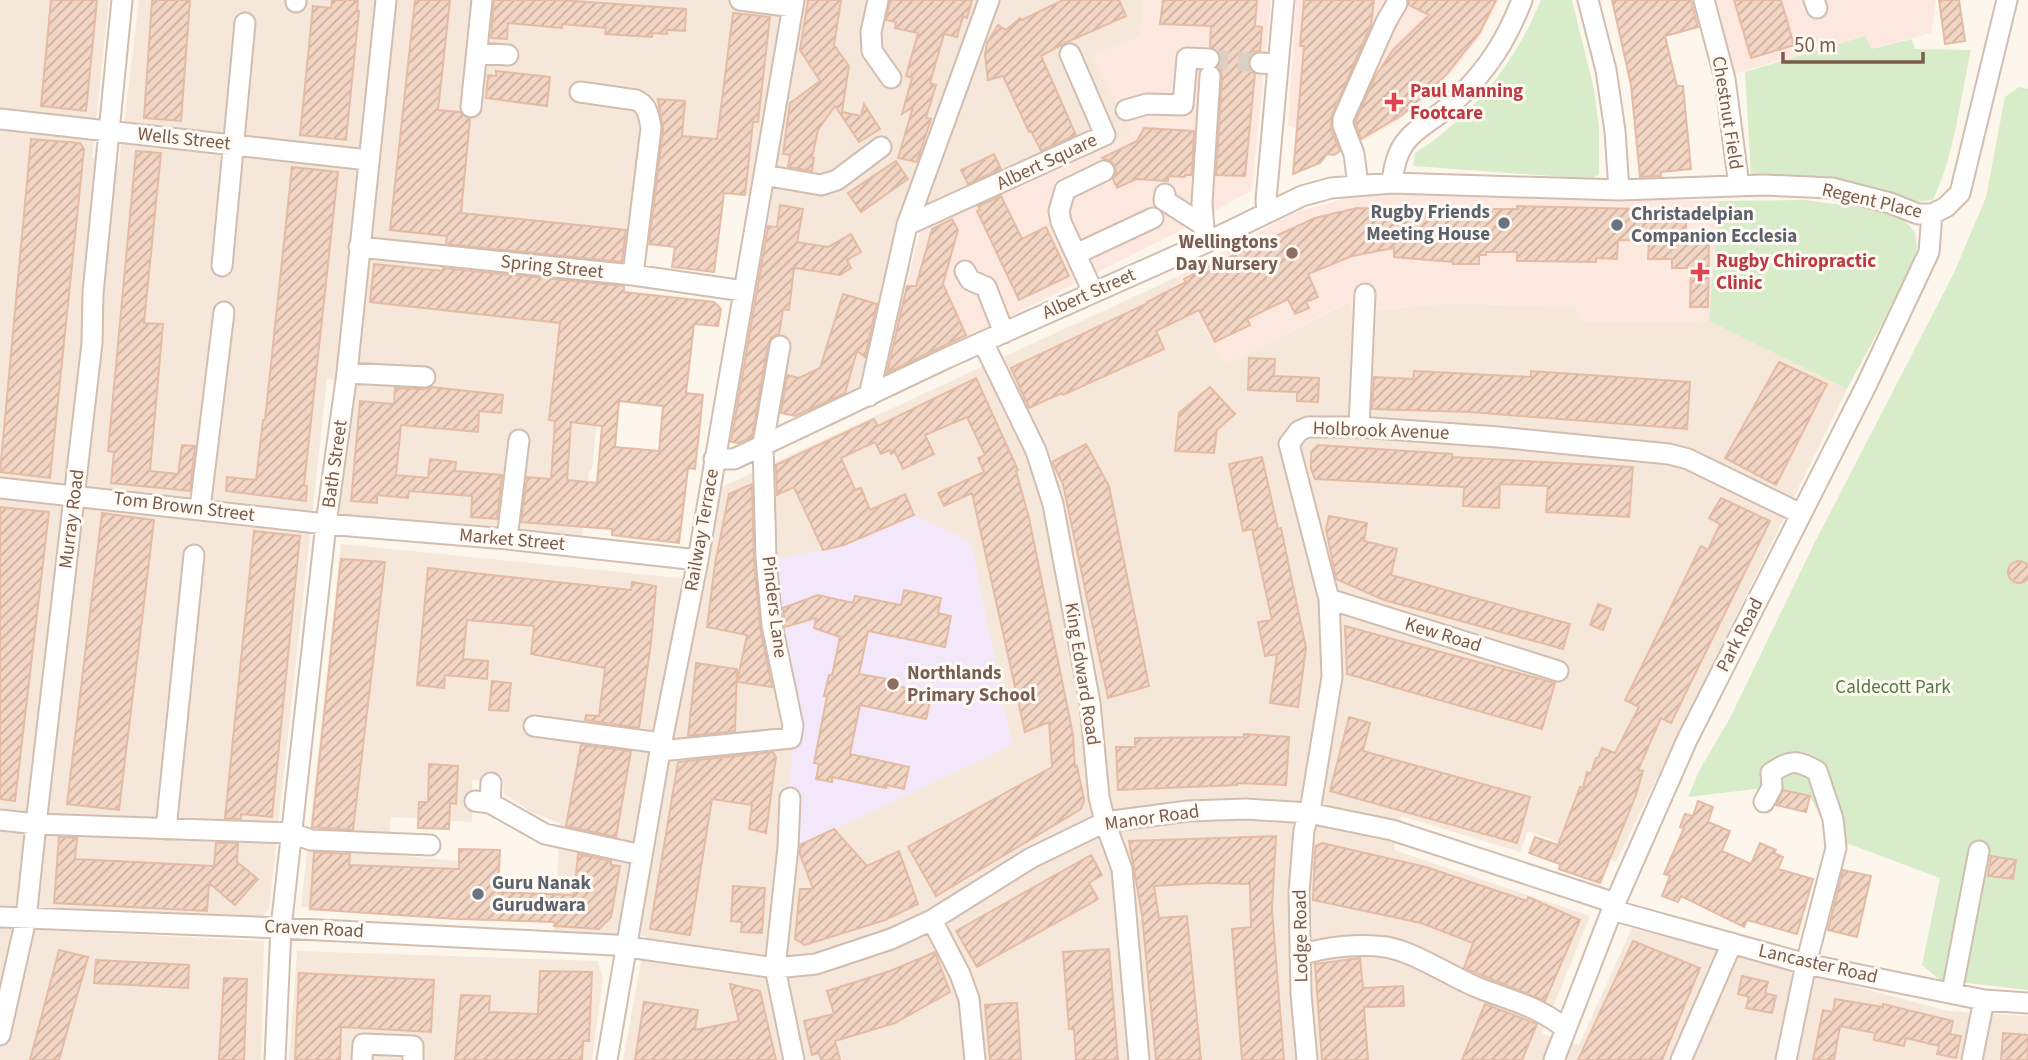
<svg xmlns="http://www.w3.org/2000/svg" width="2028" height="1060" font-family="'Source Sans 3',sans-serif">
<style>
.residential{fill:#f5e8da}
.commercial{fill:#fde8e0}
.education{fill:#f3e8fa}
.park{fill:#d8ecc9}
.building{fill:url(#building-hatch);stroke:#e6bba3;stroke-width:2;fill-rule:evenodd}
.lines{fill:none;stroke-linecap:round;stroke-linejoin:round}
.minor-tunnel{stroke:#dcd0c4;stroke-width:19;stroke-dasharray:19 10;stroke-linecap:butt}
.minor-casing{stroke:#d1beb0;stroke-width:23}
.minor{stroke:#fff;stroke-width:19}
.health-dot{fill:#e0444e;stroke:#fffaf3;stroke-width:2.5}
.worship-dot{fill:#6b7280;stroke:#fffaf3;stroke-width:2.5}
.education-dot{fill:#8d6e63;stroke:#fffaf3;stroke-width:2.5}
.labels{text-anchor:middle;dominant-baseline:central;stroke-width:6;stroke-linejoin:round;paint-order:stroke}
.health-label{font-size:19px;font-weight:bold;fill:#be3a42;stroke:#fffaf3;text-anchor:start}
.street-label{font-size:19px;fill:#7a5c4d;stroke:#fffaf3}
.worship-label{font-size:19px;font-weight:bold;fill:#5b616d;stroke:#fffaf3;text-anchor:start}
.education-label{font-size:19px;font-weight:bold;fill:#785e54;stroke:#fffaf3;text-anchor:end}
.park-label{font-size:19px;fill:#537a41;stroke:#fffaf3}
</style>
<defs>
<pattern id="building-hatch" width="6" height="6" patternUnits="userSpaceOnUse" patternTransform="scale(1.75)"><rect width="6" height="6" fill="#f3d5c3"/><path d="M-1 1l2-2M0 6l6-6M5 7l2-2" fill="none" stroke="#cab0a1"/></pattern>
</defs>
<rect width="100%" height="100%" fill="#fdf6ec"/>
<path class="residential" d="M0,0H109L92,157L119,163L139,0H1143L1141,36L1093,55L1132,134L901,235L884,283L861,388L806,414L783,413L769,394L742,389L772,198L635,184L627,261H620L599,396L592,470L589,472L582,536L342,516L335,510L349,382L327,379L269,909L260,919L0,905Z
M1177,277L1190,304L1226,364L1351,301V313L1449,303L1576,307L1582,322L1709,321L1847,389L1616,862L1528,831L1520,852L1401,816L1394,850L1590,916L1542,1034L1579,1045L1632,928L1948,1011L2028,1016V1060H623L646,936L554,931L560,823L532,813L504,793L503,782L472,780V822L391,817L389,836H405L404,856L459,861L457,919L301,907L341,544L699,580L715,490Z
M0,928L264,941L261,1060H0Z
M297,951L598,961L603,977L592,1060H289Z"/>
<path class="commercial" d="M1143,0H1271L1252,190L1174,234L881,381L922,225L1132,134L1092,55L1141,36Z
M1296,0H1499L1479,38L1454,70L1426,99L1396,122L1356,145L1288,126Z
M1715,0H1936L1931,33L1870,49L1865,36L1730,75Z
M1397,194L1719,201L1709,321L1582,322L1575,307L1449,303L1350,313V301L1226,364L1190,304L1177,277L1293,213L1358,195Z"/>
<path class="education" d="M914,515L971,542L1012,745L797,847L787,815L794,739L772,560L844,545Z"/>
<path class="park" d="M1541,0H1572L1594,89L1599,127V174L1592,179L1413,166L1415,153C1473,116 1515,63 1541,0Z
M1865,36L1871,49L1912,39L1915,49L1971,50C1960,99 1955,154 1933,200L1914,202L1759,179L1751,175L1745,72Z
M2019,87L2028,89V990L1940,980L1922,965L1940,878L1830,837L1810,796L1772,787L1688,797L1699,771L1730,718L1814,544L1954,273L1986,197L2005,97Z
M1804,200L1880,210L1901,217L1915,232L1917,247L1909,274L1847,389L1709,321L1719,201Z"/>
<path class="building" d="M51,0H97L86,111L41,106Z
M152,0H190L181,121L144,118Z
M332,0H358L357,11H359L346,140L300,135L313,6L331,8Z
M415,0H450L438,110L460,112L470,119L461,213L626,230L622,262L446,244L447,236L390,230Z
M494,0H560L686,9L685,31L667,30V34L652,33V37L605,34L606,28L562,24V28L508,23L507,39L491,38Z
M808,0H841L834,45L849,66L842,112L861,116L864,104L880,129L859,142L835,106L818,130L812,158H814L812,171L788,167L790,155L783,154L790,103L820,81L800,50Z
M890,0H972L967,18L963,16L957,37L944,34L930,83L936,85L926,118L931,119L917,162L898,158L913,107L902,114L912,78L906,76L918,33L895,28L896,22L886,20Z
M1063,0H1119L1126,16L1065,43L1041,56L1076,135L1041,151L1031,131L1029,132L1003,76L988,80L985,55L987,43L998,25L1006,30L1020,18L1022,20Z
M1163,0H1257L1255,26L1262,27L1260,51L1254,52L1248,62L1249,69L1255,74L1245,176L1216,175L1222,77L1219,66L1221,60L1220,54L1210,47L1211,26L1160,24Z
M1304,0H1374L1371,25L1332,115L1331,129L1340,151L1334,155L1327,154L1320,163L1293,174L1304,46H1300Z
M1409,0H1496L1480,32L1446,75L1402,115L1361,139L1355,122L1375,77L1393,50L1429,15L1409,5Z
M1612,0H1691L1698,27L1665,36L1677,86H1683L1691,169L1661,172V176L1640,177L1631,85Z
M1734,0H1781L1794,45L1751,58Z
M1939,0H1959L1965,41L1945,44Z
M733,13L770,17L758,122H753L745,195L724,193L714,272L672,267L675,247L649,244L663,129L658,99L685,101L682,136L717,139Z
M496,71L550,77L547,106L486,98L488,75L496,76Z
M1144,128L1194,131L1192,175H1185V177L1168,176V181L1136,179L1117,188L1113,179L1116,173L1115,166L1110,161L1102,158L1137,141Z
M31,139L80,143L84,149L50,478L0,472Z
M136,151L161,153L144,323L163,324L150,471L178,474L182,445L195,446L190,491L111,483L114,452L108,451Z
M994,154L1001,169L968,184L961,170Z
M896,161L908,179L861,212L848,193Z
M292,167L338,172L304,485L307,486L306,501L226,491L227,477L256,480L263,420H265Z
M1001,196L1022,239L1046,227L1069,276L1019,300L977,211L980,210L978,206Z
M780,205L803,209L797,242L828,247L851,234L861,252L847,260L851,268L840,275L794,268L789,310L783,309L779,334L771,338L768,344L752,437L738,443L731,442L768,226L777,227Z
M1517,206L1686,210V238H1709L1708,307H1690L1691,268H1672V259H1648L1649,241L1618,240L1617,259L1596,258V262L1517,261V252H1486V255H1479V264H1453V262L1394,257V248L1352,256L1308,274L1318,297L1306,302L1309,308L1295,314L1288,299L1247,319L1250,325L1215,342L1199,310L1156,331L1164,349L1063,395L1062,393L1029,408L1011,368L1148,303L1147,302L1186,282L1184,279L1210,266L1315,218L1357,208L1492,212V209H1518Z
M952,219L958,230L943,284L966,335L887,373L907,286H916L932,229Z
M374,264L443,271V268L624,286V292L714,302L721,309L718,326L694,324L686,393L703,395L695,469L688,468L679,543L612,535V529L521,522L527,477L551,479L555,421L549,420L560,323L370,302ZM619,401L663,406L659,451L615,447ZM571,422L602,426L597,483L567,480Z
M843,294L877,304L865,357L857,351L845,393L795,416L781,413L787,375L799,378L820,368Z
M1249,358L1275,359L1274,376L1319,378L1318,402L1297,401V392L1248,390Z
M1779,362L1827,384L1776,485L1725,458Z
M1414,371L1531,377V371L1690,382L1687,429L1470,412L1372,409L1374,377L1413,379Z
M976,378L1018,470L1016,471L1029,518L1073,735L1075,767L1077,766L1084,800L1081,809L936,896L908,847L1052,767L1049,722L1025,732L972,493L944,506L938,493L984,472L978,458L985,455L967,417L925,435L934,454L903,469L895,452L891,454L890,450L881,454L875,442L841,458L855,490L861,488L870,510L905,494L914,515L844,545L823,550L794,487L777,495L776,465L874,419L878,426Z
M431,387L503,395L501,413L479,411L478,432L401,425L396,475L428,478L430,459L456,462L455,471L502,475L497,519L471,517L472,496L409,491L408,498L377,495V503L351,501L360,401L394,404L395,388L424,389Z
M1210,387L1235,414L1217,430L1214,453L1175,451L1179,413Z
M1086,444L1109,486L1149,686L1108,698L1063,484L1052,462Z
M1318,445L1452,454V457L1633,467L1629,517L1546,512L1548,486L1500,484L1499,508L1463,506L1464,487L1315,479L1311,469V452Z
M1262,457L1278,529L1281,528L1306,648L1298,707L1270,703L1277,654L1265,656L1258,622L1272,620L1252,529L1243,531L1229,464Z
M752,484L754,559L760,626L772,687L737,682L747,635L707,627L715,564L729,494Z
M1721,498L1770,521L1671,723L1661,718L1638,770L1643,771L1636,795L1600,883L1559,869L1560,864L1529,853L1535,837L1558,845L1580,787L1583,788L1587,772L1591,773L1596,758H1598L1602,748L1615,753L1639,707L1625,700L1701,546L1708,550L1720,524L1709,518Z
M0,507L49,512L15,801L0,799Z
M102,513L154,520L119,810L67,804Z
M1329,516L1367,523L1364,541L1397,549L1391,575L1570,624L1563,649L1384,600L1336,579L1326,529Z
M254,531L300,536L272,817L241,814V819L225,818Z
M341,559L385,562L353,830L312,827Z
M2008 572a11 11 0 1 1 22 0a11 11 0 1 1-22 0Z
M428,568L631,590L632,582L656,586L651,643L639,728L585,720L586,715L599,716L605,668L531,654L534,626L467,620L463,659L488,661L487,679L445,675L444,688L417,685Z
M904,590L941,598L938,613L951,616L945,647L868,631L859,674L893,680L892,685L916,690L915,694L931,697L926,719L860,705L850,754L909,767L904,789L887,785L886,788L832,777V782L816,779L819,764L814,763L827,696H824L829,675H832L840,637L814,628L816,618L785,627L783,608L818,595L853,603L855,596L901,605Z
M1598,604L1611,609L1603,630L1590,625Z
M1345,626L1555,683L1542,729L1347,674Z
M696,663L737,669L735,731L688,736Z
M492,681L511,683L508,711L489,710Z
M1349,717L1370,723L1363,751L1530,797L1517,843L1330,791Z
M1244,734L1289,737L1286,785L1237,783V785L1118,790L1116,747H1135V738L1244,737Z
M581,745L631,751L616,837L566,826Z
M773,752L776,757L766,833L749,829L752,805L712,799L690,935L650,929L678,762Z
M429,764L458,766L456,804L450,803L449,829L418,828L419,802H428Z
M1783,790L1810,796L1806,812L1776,805Z
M1698,801L1713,807L1708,822L1730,831L1722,851L1751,864L1760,843L1776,850L1774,853L1783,857L1778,869L1813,879L1797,934L1747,920L1744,927L1681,896L1678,902L1662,896L1670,876L1664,874L1684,828L1680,827L1685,814L1693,816Z
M834,829L867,866L899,851L918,904L885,920L805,945L795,939L800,889H813L800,854V845Z
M1276,836L1272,909L1284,1060H1242L1232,929L1251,927L1250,884L1207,883L1154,886L1159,918L1187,916L1201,1060H1156L1142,915L1129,841Z
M59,837L77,838L75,859L214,866L216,843H238L237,862L258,879L235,905L209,883L207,911L54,903Z
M1322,843L1426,867L1527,901L1528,897L1580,920L1545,1001L1464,968L1473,943L1421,923L1313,900L1315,851L1316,846Z
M459,849L500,850L498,892L574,895L578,854L611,861V865L620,866L611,917L599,929L554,926L555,922L457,919L310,909L314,852L350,854L349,865L459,869Z
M1091,855L1102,875L1089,883L1098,899L977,967L956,931Z
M1991,856L2016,860L2013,879L1988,876Z
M1843,870L1871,876L1857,937L1828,930Z
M733,886L765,888L762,933L741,932L742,922L731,921Z
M1633,941L1700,968L1662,1060H1578Z
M1109,949L1118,1060H1076L1074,1029H1069L1063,952Z
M59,950L88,957L59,1060H30Z
M935,952L950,992L895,1023L835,1041L840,1060H821L819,1053L812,1055L804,1021L834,1014L827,991L890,971Z
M1360,958L1363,988L1403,986L1404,1006L1364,1007L1368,1060H1322L1315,964Z
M96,960L189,965L188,988L94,983Z
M540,971L592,972L589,1041H583L582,1060H455L461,995L490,996L489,1012L538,1014Z
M299,973L434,980L431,1032L341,1027L340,1060H295Z
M1742,976L1768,982L1765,993L1776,996L1772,1013L1746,1008L1749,997L1738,994Z
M224,978L247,979L244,1060H219Z
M730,984L760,991L776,1060H635L644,1002L698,1010L695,1030L739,1021Z
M1835,999L1883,1007V1004L1953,1021L1950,1034L1961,1036L1956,1058L1937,1054L1939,1046L1906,1038L1904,1046L1874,1040L1875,1033L1840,1026L1834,1060H1813L1823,1010L1833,1012Z
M1008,1003H1017L1021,1060H990L985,1005Z
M1485,1004L1537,1024L1522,1060H1462Z
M2003,1033L2028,1035V1060H2001Z"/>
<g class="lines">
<path class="minor-tunnel" d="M1209,59L1260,63"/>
<g class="minor-casing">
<path id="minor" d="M740,0L793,7
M878,0L871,32L872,51L891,78
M1588,0L1606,70L1615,131L1619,190
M1704,0L1725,79L1739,186
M1814,0L1817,8
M296,2V0
M477,53L508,55
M1260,63L1278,64
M580,92L636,100C648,105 649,117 651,128L633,275
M471,107L482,0
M1126,110L1147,104L1183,105L1187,58L1209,59
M0,119L368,160
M764,175L821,185L837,180L881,147
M1392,183C1397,128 1425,131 1458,98C1488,69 1507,39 1522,0
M1358,185L1354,154L1343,125V119L1386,22L1397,3
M1165,194L1164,200L1203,225
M1267,213L1266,200L1284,0
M907,225L1105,135L1070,54
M1205,243L1202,203L1210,76
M359,247L633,275L744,291
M1076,254L1153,218
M222,266L245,23
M965,271L970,280L986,287L1004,333
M1093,292L1061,222L1059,211L1065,190L1104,171
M983,342L1036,451L1053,504L1090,703L1099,797L1105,822L1122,869L1139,1060
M347,373L425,377
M869,396L907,225L989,0
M1359,427L1365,294
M714,459H734L949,357L1205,243L1302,196L1331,188L1392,183L1619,190L1764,185L1832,188L1890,203L1918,214H1932L1946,207L1960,193L2007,0
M0,488L326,524L507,539L698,560
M200,508L224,312
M507,539L519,440
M1329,599L1558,671
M534,726L661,743
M660,751L791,738L793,726L772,625L766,558L763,444L780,346
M790,798L788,847L775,968L794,1060
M475,801L490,803L545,834L642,855
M1764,802L1772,787L1771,773C1792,759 1796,760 1817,771L1833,819L1836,848L1806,964L1786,1060
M490,803L491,783
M0,820L36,824L292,833L311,840L430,845
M166,829L194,555
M1612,910L1806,964L1984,1000L2028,1003
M0,917L281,928L614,945L775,968L816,964L891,939L932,920L1031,858L1105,822L1188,811L1246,809L1309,813L1392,830L1615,903
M932,920L960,974L969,999L975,1060
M1300,955C1326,947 1359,943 1386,947C1412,951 1449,975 1474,986C1508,1000 1537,1005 1566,1029
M1952,992L1979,851
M0,1035L26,919L36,824L92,343L93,293L122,0
M275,1060L281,928L326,524L347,373L386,0
M362,1060L363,1044L413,1046V1060
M607,1060L660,751L698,560L794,0
M1307,1060L1301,994L1299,892L1304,830L1311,805L1332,677L1329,599L1289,444L1299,431L1308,427H1359L1498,437L1669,454L1688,459L1801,514
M1554,1060L1612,910L1687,740L1866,386L1929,252L1932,214
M1681,1060L1732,943
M1972,1060L1984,1000"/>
</g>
<use href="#minor" class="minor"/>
</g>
<g class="health-dot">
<path d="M1390.5 91.5h7v7h7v7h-7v7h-7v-7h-7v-7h7z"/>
<path d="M1696.5 261.5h7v7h7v7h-7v7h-7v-7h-7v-7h7z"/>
</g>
<g class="worship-dot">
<circle cx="1504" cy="223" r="7"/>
<circle cx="1617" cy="225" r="7"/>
<circle cx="478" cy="894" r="7"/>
</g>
<g class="education-dot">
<circle cx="1292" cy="253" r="7"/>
<circle cx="893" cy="684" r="7"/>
</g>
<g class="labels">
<g class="health-label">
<text x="1410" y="91">Paul Manning<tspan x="1410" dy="22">Footcare</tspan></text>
<text x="1716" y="261">Rugby Chiropractic<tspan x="1716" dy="22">Clinic</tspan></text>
</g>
<g class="street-label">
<text transform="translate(1727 113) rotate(81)">Chestnut Field</text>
<text transform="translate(184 139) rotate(6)">Wells Street</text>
<text transform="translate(1047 162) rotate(-25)">Albert Square</text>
<text transform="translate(1872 201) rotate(13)">Regent Place</text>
<text transform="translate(552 267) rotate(6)">Spring Street</text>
<text transform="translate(1089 294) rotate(-24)">Albert Street</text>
<text transform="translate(1381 431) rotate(2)">Holbrook Avenue</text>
<text transform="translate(335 464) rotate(-82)">Bath Street</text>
<text transform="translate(184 507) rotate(7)">Tom Brown Street</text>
<text transform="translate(72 519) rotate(-83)">Murray Road</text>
<text transform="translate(702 530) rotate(-80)">Railway Terrace</text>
<text transform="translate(512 540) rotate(5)">Market Street</text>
<text transform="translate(774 607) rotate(83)">Pinders Lane</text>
<text transform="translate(1443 635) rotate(17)">Kew Road</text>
<text transform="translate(1740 635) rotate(-63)">Park Road</text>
<text transform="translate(1082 674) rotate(81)">King Edward Road</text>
<text transform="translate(1152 818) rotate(-8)">Manor Road</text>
<text transform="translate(314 929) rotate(3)">Craven Road</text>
<text transform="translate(1301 936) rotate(-91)">Lodge Road</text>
<text transform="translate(1818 964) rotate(13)">Lancaster Road</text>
</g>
<g class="worship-label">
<text x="1490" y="212" text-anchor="end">Rugby Friends<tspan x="1490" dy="22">Meeting House</tspan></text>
<text x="1631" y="214">Christadelpian<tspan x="1631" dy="22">Companion Ecclesia</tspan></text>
<text x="492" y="883">Guru Nanak<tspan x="492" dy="22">Gurudwara</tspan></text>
</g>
<g class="education-label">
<text x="1278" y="242">Wellingtons<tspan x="1278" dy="22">Day Nursery</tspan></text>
<text x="907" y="673" text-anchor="start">Northlands<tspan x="907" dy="22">Primary School</tspan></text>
</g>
<g class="park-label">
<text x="1893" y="687">Caldecott Park</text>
</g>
</g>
<path d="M1783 52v10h140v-10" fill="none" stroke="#7a5c4d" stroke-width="3.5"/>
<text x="1794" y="52" font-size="21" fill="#7a5c4d" stroke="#fffaf3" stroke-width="5" paint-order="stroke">50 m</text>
</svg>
